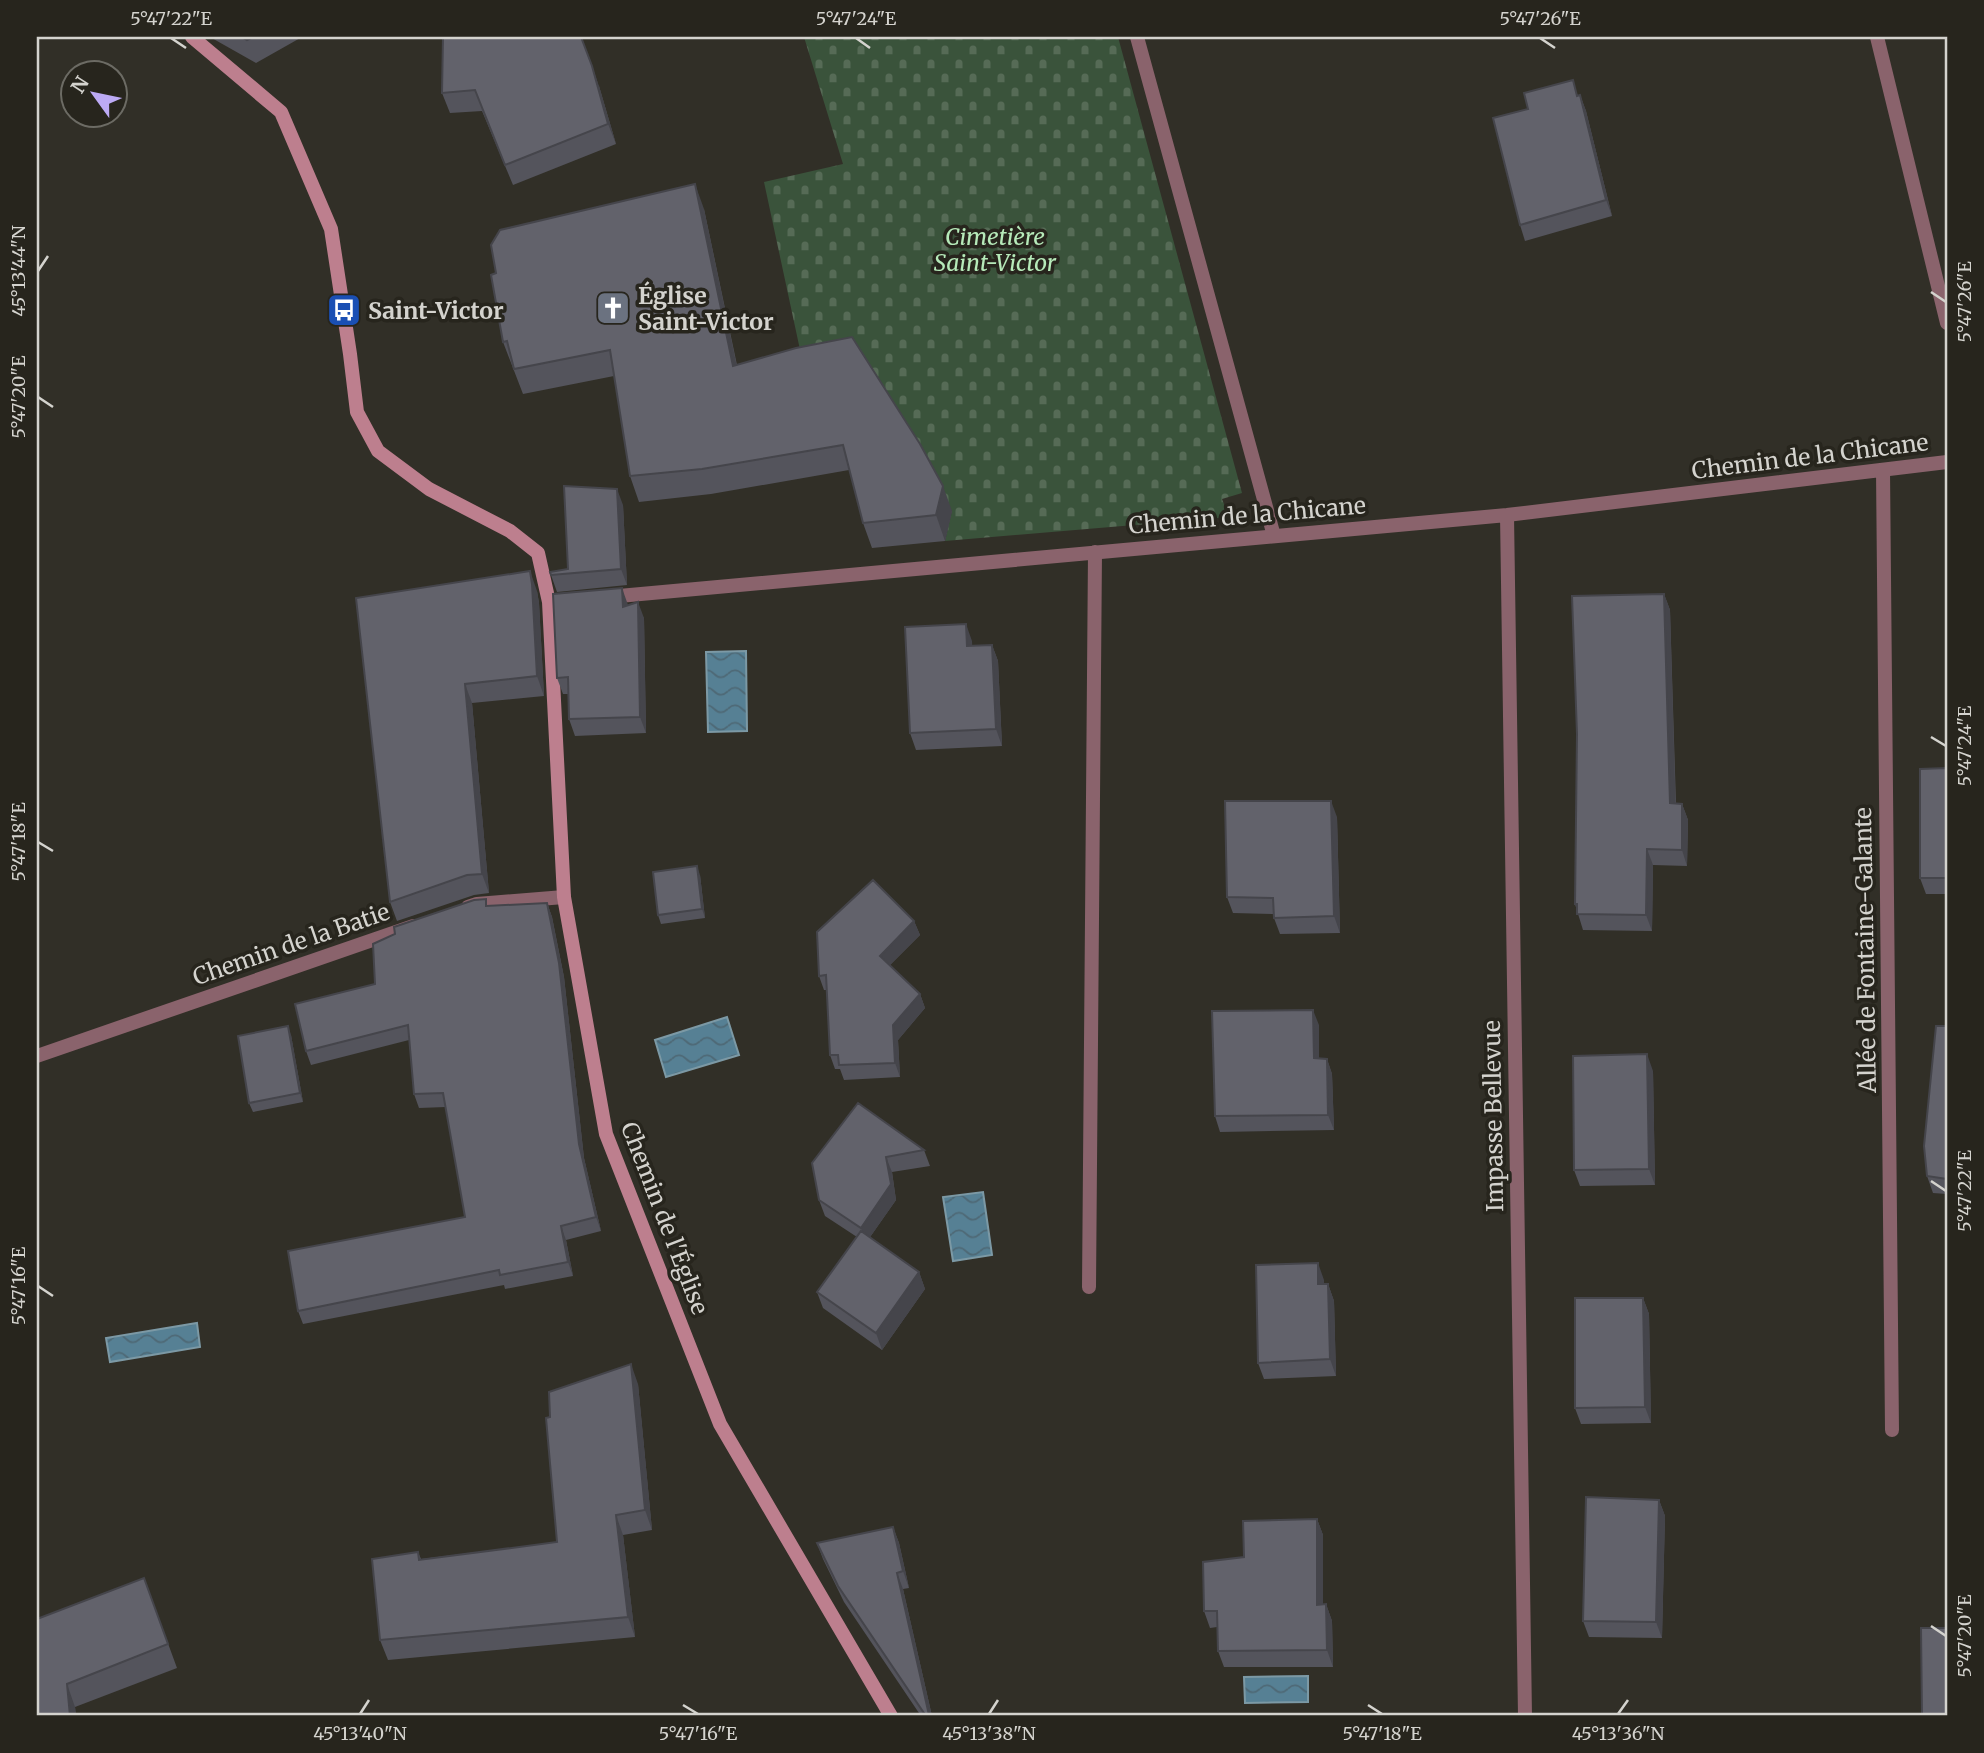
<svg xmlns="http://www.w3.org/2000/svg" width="1984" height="1753" font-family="Merriweather,serif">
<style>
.cemetery{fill:url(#cemetery-stones)}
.water{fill:url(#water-waves);stroke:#7c99a5;stroke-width:2}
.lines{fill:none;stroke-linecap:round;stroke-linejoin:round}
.lane{stroke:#8a636c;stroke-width:14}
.street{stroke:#8a636c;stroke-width:14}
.secondary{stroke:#bd7f8e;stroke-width:14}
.wall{fill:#54545c}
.shaded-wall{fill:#45454b}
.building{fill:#62626b;stroke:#45454b;stroke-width:2}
.ticks{fill:none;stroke:#d4d3ce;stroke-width:2.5}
.labels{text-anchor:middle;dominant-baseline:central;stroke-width:7;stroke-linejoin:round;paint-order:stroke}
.park-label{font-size:23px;font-style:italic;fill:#b6eab9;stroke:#27251d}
.poi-label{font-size:23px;font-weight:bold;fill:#d4d3ce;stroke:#27251d;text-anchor:start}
.street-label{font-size:23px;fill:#d4d3ce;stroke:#27251d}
.neatline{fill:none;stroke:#d4d3ce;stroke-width:2.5}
.ticks-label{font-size:18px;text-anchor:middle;fill:#d4d3ce}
</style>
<defs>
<pattern id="cemetery-stones" width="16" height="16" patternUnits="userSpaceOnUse" patternTransform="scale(1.75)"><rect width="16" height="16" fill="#3a533b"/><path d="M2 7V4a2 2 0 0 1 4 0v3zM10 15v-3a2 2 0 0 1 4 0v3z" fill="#566b56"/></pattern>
<pattern id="water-waves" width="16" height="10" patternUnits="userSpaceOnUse" patternTransform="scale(1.75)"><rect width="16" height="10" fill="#568094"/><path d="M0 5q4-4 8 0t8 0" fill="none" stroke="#4e6976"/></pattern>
</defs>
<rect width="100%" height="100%" fill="#312f27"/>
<path class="cemetery" d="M804,37H1118L1242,493L1222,499L1229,517L945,541L952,511L805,373L764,182L843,164Z"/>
<path class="water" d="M746,651L747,731L708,732L706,652Z
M727,1017L739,1055L666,1077L655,1040Z
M983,1192L992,1255L953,1261L943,1197Z
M197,1323L200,1347L110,1362L106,1338Z
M1308,1676V1702L1245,1703L1244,1677Z"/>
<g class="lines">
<path class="lane" d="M1137,37L1274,536"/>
<path class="street" d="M1877,37L1947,323
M1883,470L1892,1430
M1507,515L1525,1716
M608,597L1507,515L1947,462
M468,907L477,904L564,897
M37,1056L413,926
M1089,1287L1095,552"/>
<path class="secondary" d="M192,37L281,112L331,229L350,354L357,412L378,451L429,489L510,531L538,553L549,602L564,897L606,1134L720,1424L891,1716"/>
</g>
<path class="wall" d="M210,37H302L256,63Z
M443,37L599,86L616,144L513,185L482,111L450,113L442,93Z
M1580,95L1586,111L1612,216L1525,241L1520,225L1528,109Z
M704,209L737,365L952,511L945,541L872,548L863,523L849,470L711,494L639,502L630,476L614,376L523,394L503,342Z
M623,505L627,585L557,592L551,575L568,569Z
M537,591L539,603L544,696L472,703L489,893L474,895L397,921L390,902L356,598Z
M1664,594L1670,610L1676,804H1682L1688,820L1687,866L1653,865L1652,931L1583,930L1575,904Z
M628,605L644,618L646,733L575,736L569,719L568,694H563L557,678Z
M972,641V646L992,645L998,661L1002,746L916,750L910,733Z
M1947,768V894H1926L1920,878Z
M1337,817L1340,933L1280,934L1274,918L1273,914L1233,913L1227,897Z
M700,875L705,918L661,924L658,915Z
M547,903L552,917L564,977L584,1158L601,1231L566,1240L573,1276L505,1289L504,1285L303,1324L298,1311L465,1217L446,1107L419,1108L414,1094L409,1040L311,1065L306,1051L375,984L488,906Z
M914,921L920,935L890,965L920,994L925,1008L898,1040L900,1077L844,1080L840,1069H835L830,1055L827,990H824L819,976Z
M1319,1025V1058L1327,1059L1332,1074L1334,1130L1220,1132L1215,1116Z
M1947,1026V1194L1933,1193L1927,1176Z
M291,1035L303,1102L253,1112L249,1103Z
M1653,1071L1655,1185L1580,1186L1574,1170Z
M924,1150L930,1166L892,1172L896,1200L870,1237L919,1272L925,1289L882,1350L823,1308L817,1292L857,1237L825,1216L819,1200L812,1163Z
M1324,1280V1284H1328L1334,1301L1336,1376L1264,1379L1258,1363Z
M1643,1298L1649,1314L1651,1423L1581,1424L1575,1408Z
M638,1384L652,1530L623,1535L635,1637L388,1660L380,1640L418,1552L421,1559L557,1542L550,1417Z
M1659,1500L1665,1516L1662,1638L1589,1637L1583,1621Z
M1317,1519L1323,1535V1604H1326L1332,1621L1333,1667H1224L1218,1651L1217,1627L1210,1628L1204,1611L1244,1557Z
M893,1527L899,1543L909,1588L903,1589L932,1716H921L844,1602L823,1559L817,1543Z
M144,1578L177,1668L75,1707L76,1716H37Z"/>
<path class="shaded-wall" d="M592,66L599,86L616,144L608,124Z
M1580,95L1586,111L1612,216L1606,200Z
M695,184L704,209L742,391L733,366Z
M943,486L952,511L945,541L936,515Z
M617,489L623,505L627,585L621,569Z
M530,571L537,591L539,603L544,696L537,676Z
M622,588L628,605L629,623L623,607Z
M1664,594L1670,610L1676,819L1670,803Z
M638,602L644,618L646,733L640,717Z
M966,624L972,641L973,662L967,646Z
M992,645L998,661L1002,746L996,729Z
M465,684L472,703L489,893L482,874Z
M1331,801L1337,817L1340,933L1334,916Z
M1682,804L1688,820L1687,866L1682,850Z
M1647,849L1653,865L1652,931L1646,915Z
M697,866L700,875L705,918L702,909Z
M547,903L552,917L564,977L584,1158L601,1231L596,1217L579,1144Z
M914,921L920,935L885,970L880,956Z
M920,994L925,1008L898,1040L900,1077L895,1063L893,1025Z
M1313,1010L1319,1025V1074L1314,1058Z
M288,1026L291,1035L303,1102L300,1093Z
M1647,1054L1653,1071L1655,1185L1649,1169Z
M1327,1059L1332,1074L1334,1130L1328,1115Z
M886,1157L892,1172L896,1200L866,1243L861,1228Z
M561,1226L566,1240L573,1276L568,1262Z
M1318,1263L1324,1280V1300L1318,1284Z
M919,1272L925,1289L882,1350L876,1333Z
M1328,1284L1334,1301L1336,1376L1330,1359Z
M1643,1298L1649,1314L1651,1423L1645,1407Z
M631,1364L638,1384L652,1530L645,1510Z
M1659,1500L1665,1516L1662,1638L1656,1622Z
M616,1515L623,1535L635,1637L628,1617Z
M1317,1519L1323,1535V1621L1317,1605Z
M893,1527L899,1543L909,1588L903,1571Z
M897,1573L903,1589L932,1716H930L929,1715Z
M1326,1604L1332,1621L1333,1667L1327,1650Z
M67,1684L75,1707L76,1716H70Z"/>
<path class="building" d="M242,37H253L247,40Z
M443,37H581L592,66L608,124L505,165L475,90L442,93Z
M1573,80L1577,96L1580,95L1606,200L1520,225L1493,118L1528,109L1524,93Z
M695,184L733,366L796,348L852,337L920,444L943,486L936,515L863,523L843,445L702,469L630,476L610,350L514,369L507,341L503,342L491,275L496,273L491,245L500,230Z
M564,486L617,489L621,569L551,575L550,572L568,569Z
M530,571L532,584L537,676L465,684L482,874L467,875L390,902L356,598Z
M622,588L623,607L638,602L640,717L569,719L568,677L557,678L553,594Z
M1664,594L1670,803L1682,804V850L1647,849L1646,915L1577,914V904H1575L1577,734L1572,596Z
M966,624L967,646L992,645L996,729L910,733L905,627Z
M1947,768V878H1920V769Z
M1225,801H1331L1334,916L1274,918L1273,898L1227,897Z
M697,866L702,909L658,915L653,872Z
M873,880L914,921L880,956L920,994L893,1025L895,1063L839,1065L838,1055H830L826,975L819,976L817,932Z
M486,899V906L547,903L559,963L579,1144L596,1217L561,1226L568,1262L500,1275L499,1270L298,1311L288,1251L465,1217L443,1093L414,1094L408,1025L306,1051L295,1004L375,984L373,944L395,934L394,927L474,900Z
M1313,1010L1314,1058L1327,1059L1328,1115L1215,1116L1212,1011Z
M288,1026L300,1093L249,1103L238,1036Z
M1936,1026H1947V1179L1927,1176L1924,1146Z
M1647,1054L1649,1169L1574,1170L1573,1056Z
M858,1103L924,1150L886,1157L891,1184L861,1228L819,1200L812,1163Z
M861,1231L919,1272L876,1333L817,1292Z
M1318,1263V1284H1328L1330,1359L1258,1363L1256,1265Z
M1575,1298H1643L1645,1407L1575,1408Z
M631,1364L645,1510L616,1515L628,1617L380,1640L372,1559L418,1552L419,1560L557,1542L546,1418L550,1417L549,1392Z
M1586,1497L1659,1500L1656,1622L1583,1621Z
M1317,1519V1605L1326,1604L1327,1650L1218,1651L1217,1611H1204L1203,1562L1244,1557L1243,1521Z
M893,1527L903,1571L897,1573L929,1715L926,1716L838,1586L817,1543Z
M144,1578L168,1644L67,1684L70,1716H37V1619Z
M1921,1628H1947V1716H1922Z"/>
<path class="ticks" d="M171,38L186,48M856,38L870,48M1540,38L1555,48M38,271L48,256M1931,292L1946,302M38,397L53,407M1931,737L1946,746M38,842L53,851M1931,1181L1946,1191M38,1286L53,1296M1931,1626L1946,1636M683,1705L698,1714M1368,1705L1382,1714M360,1714L369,1700M989,1714L998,1700M1618,1714L1628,1700"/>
<defs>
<g id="church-square" transform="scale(1.75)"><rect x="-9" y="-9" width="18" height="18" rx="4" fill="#6b7280" stroke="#27251d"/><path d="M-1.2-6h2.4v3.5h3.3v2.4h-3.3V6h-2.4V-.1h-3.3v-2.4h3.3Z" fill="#fff"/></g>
<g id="bus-square" transform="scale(1.75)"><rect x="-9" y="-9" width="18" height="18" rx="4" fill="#1a4fb4" stroke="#27251d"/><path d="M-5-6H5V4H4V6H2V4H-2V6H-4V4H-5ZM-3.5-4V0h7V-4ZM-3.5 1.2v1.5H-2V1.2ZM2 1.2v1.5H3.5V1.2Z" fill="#fff"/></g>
</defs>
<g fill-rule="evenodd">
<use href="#church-square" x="613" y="308"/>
<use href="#bus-square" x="344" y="310"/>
</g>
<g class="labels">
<g class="park-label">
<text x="995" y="236">Cimetière<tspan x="995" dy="26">Saint-Victor</tspan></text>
</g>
<g class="poi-label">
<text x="638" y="295">Église<tspan x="638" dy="26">Saint-Victor</tspan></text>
<text x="368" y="310">Saint-Victor</text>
</g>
<g class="street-label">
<text transform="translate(1810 456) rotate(-7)">Chemin de la Chicane</text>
<text transform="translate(1247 515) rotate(-5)">Chemin de la Chicane</text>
<text transform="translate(291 944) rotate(-19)">Chemin de la Batie</text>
<text transform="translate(1865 950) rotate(-91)">Allée de Fontaine-Galante</text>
<text transform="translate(1493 1116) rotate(-91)">Impasse Bellevue</text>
<text transform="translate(665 1218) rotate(69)">Chemin de l'Église</text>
</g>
</g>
<rect width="1984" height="1753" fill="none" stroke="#27251d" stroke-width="77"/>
<g transform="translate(94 94) rotate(303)"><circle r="33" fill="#27251d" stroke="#6c6b64" stroke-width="2"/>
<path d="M0-5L12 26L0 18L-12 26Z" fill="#bcaaf5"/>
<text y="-10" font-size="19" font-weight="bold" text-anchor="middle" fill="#d4d3ce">N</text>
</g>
<rect x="38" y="38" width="1908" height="1676" class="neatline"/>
<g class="ticks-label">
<text x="171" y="25">5°47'22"E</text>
<text x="856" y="25">5°47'24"E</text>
<text x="1540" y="25">5°47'26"E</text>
<text transform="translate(19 271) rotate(-90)" y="6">45°13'44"N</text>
<text transform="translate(1965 302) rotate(-90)" y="6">5°47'26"E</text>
<text transform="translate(19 397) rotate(-90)" y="6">5°47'20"E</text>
<text transform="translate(1965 746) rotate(-90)" y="6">5°47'24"E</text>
<text transform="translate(19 842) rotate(-90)" y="6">5°47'18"E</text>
<text transform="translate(1965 1191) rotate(-90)" y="6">5°47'22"E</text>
<text transform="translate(19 1286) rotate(-90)" y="6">5°47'16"E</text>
<text transform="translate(1965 1636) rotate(-90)" y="6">5°47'20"E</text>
<text x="360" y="1740">45°13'40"N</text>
<text x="698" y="1740">5°47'16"E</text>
<text x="989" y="1740">45°13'38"N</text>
<text x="1382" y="1740">5°47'18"E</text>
<text x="1618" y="1740">45°13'36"N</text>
</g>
</svg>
